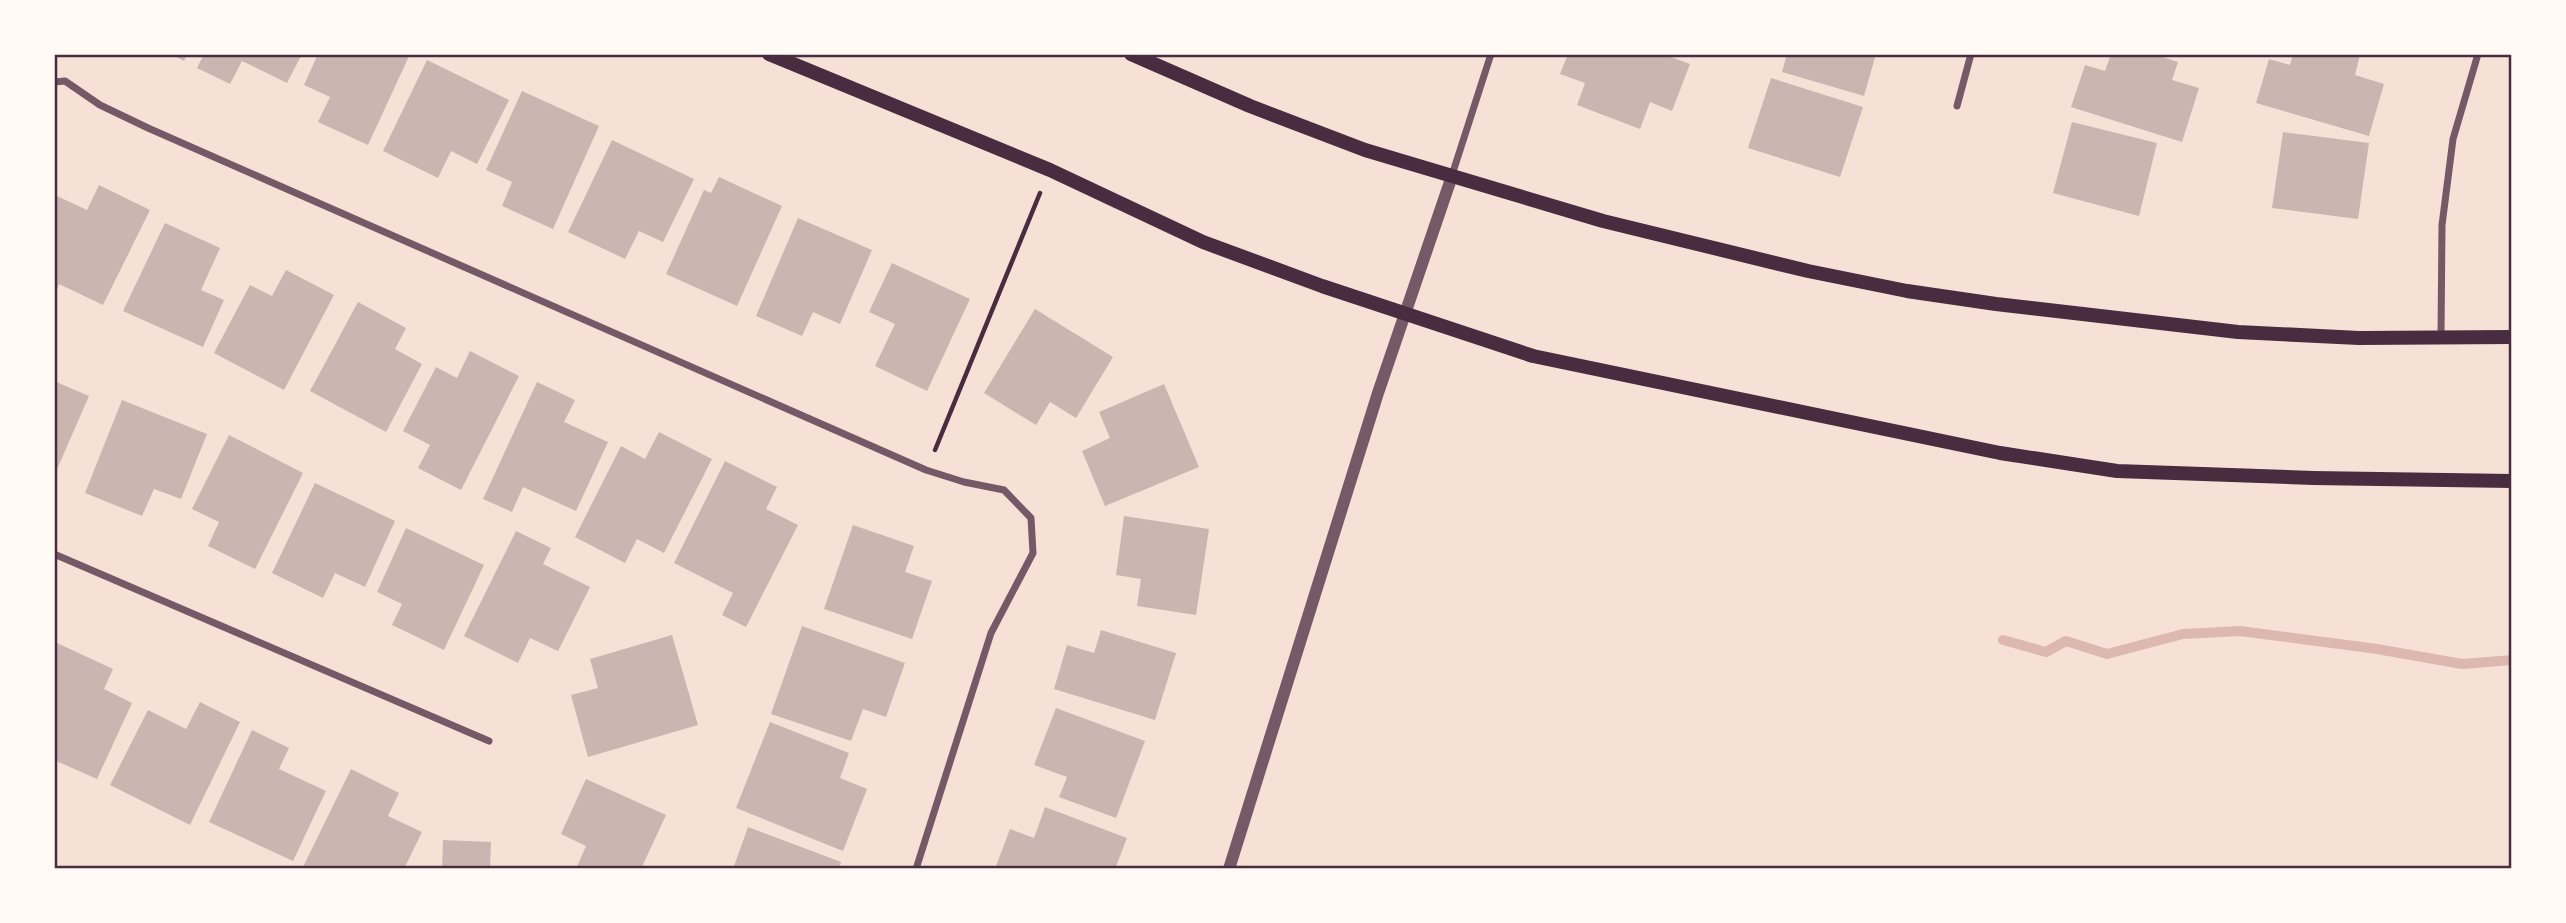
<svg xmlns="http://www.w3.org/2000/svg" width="2566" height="923" font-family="'Space Grotesk',sans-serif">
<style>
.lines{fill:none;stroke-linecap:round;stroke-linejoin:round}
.stream{stroke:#dcb8b0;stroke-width:10}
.building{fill:#ccb4b1}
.path{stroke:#4a2c40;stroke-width:4.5}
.minor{stroke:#755966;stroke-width:7}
.tertiary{stroke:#755966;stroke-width:12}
.secondary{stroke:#4a2c40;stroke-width:14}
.neatline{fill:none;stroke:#4a2c40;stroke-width:2.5}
</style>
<rect width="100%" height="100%" fill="#f7e1d7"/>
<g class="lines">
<path class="stream" d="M2003,640L2046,652L2066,641L2107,654L2183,634L2240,631L2377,649L2462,664L2512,660"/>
</g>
<path class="building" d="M171,54H187L184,61Z
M204,54H302L287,83L242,61L230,84L197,68Z
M318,54H410L368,145L318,122L330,97L304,85Z
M1568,54H1663L1690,64L1672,111L1650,102L1640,129L1577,105L1585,83L1560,74Z
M1787,54H1876L1864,96L1782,72Z
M2111,54H2153L2178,62L2172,80L2199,88L2182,142L2071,107L2085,65L2105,71Z
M2293,54L2360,55L2355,75L2384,84L2369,136L2256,103L2269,59L2290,65Z
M427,60L509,100L477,164L451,151L438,178L383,151Z
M1771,78L1863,107L1840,177L1748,148Z
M522,91L599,126L553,229L502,206L512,182L486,170Z
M2072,122L2157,143L2139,216L2053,193Z
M2283,132L2369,143L2358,219L2272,208Z
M612,140L694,179L663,242L639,231L625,259L568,232Z
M719,177L782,206L737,306L666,274L704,190L711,193Z
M99,185L150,210L103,305L59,284L54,296V202L57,196L87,210Z
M798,218L872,250L840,324L813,312L802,336L756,316Z
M165,223L220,248L201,290L224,300L203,347L123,311Z
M892,263L970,299L927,391L875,366L895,324L869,312Z
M286,270L334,295L284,390L214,353L250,285L272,296Z
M358,302L406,328L395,349L422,364L386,432L310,391Z
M1035,309L1113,357L1076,418L1050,402L1036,425L984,393Z
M470,351L519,376L461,490L418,468L430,445L403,431L436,367L457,378Z
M54,381L89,396L54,476Z
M537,382L575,400L564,422L608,442L576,511L523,487L512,512L483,499Z
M1164,384L1199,467L1105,506L1082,451L1110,438L1099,412Z
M122,400L207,434L181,499L154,489L142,516L85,493Z
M659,432L712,459L664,553L637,539L625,563L575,537L621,446L645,459Z
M229,435L303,473L255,569L208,546L219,522L192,509Z
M725,461L777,487L766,509L798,525L746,627L722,615L733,593L674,563Z
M315,483L395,521L365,587L335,573L323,598L272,573Z
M1124,516L1209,529L1196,615L1137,606L1141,579L1116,575Z
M853,525L914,546L905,572L932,581L912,639L824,609Z
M406,528L484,565L444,650L392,625L402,604L377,592Z
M516,531L551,548L543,564L590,587L558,651L530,638L518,663L464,636Z
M802,626L905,663L886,717L863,709L851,741L771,714Z
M1101,630L1176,653L1155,720L1054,689L1067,645L1094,653Z
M672,635L698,725L588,757L571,695L598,688L590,659Z
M57,643L113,669L104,689L132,703L97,779L54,760V649Z
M200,702L240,722L190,825L110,785L148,710L186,729Z
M1056,708L1145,741L1116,818L1059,797L1067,777L1034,765Z
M770,722L849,753L840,778L867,789L843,851L736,808Z
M252,730L289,748L279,769L326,791L293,861L209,822Z
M351,769L399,793L388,816L422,832L404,869H302Z
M586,779L666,815L641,869H576L586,846L561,834Z
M1045,807L1127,838L1115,869H995L1010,829L1034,838Z
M748,827L841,862L839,869H733Z
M443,840L491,842L490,869H442Z"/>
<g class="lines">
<path class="path" d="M935,450L1040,193"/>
<path class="minor" d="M54,82L65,81L100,105L148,128L926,470L964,482L1004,490L1031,518L1033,553L991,633L916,869
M1957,106L1971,54
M1452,175L1491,54
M2441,337L2442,225L2453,139L2478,54
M54,554L489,741"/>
<path class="tertiary" d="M1229,869L1378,393L1452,176"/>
<path class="secondary" d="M769,54L1050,170L1203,242L1322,286L1533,356L2000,453L2117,471L2313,478L2512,481
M1131,54L1250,106L1365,150L1603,221L1808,271L1907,291L1996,304L2238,332L2359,338L2512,337"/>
</g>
<rect width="2566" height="923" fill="none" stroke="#fffaf5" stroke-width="112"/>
<rect x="56" y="56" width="2454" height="811" class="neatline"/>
</svg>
